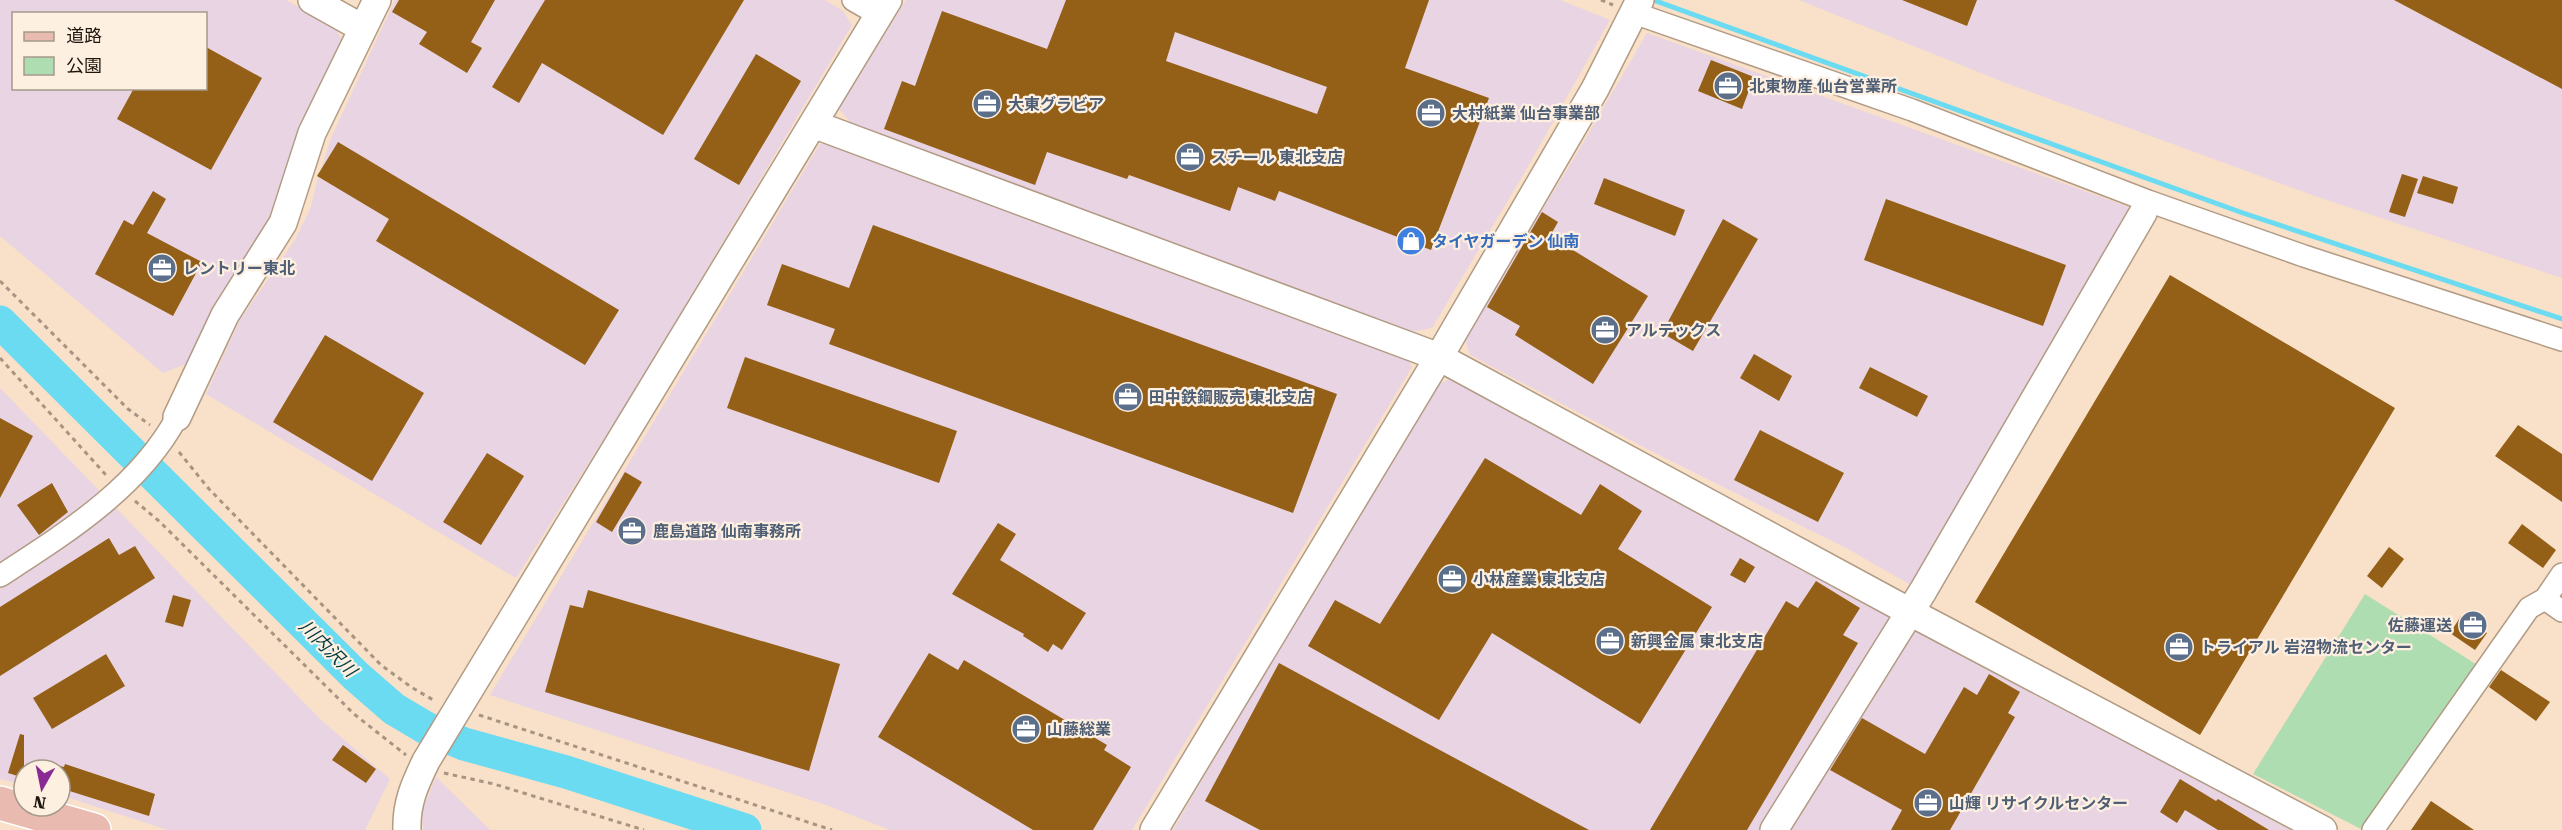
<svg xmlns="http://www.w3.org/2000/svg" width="2562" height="830" font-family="'Roboto Serif','Noto Sans JP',serif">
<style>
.industrial{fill:#e8d4e3;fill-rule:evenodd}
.green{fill:#afddb2}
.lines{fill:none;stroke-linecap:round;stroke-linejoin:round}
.stream{stroke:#6adbf1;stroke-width:5}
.river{stroke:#6adbf1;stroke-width:33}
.building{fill:#945f16;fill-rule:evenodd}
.minor-casing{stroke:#b29b84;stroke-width:24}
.tertiary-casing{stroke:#b29b84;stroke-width:30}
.primary-casing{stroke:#fff;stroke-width:36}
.path{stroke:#a79482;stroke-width:3;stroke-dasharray:4.5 4.5;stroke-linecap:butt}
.minor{stroke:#fff;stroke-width:21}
.tertiary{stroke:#fff;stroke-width:27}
.primary{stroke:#e9baaf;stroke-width:33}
.labels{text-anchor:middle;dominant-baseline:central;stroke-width:4.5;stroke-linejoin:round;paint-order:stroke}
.service-label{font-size:16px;font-weight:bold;fill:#4e5e75;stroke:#fef0e1;text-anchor:start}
.shop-label{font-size:16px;font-weight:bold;fill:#366cbe;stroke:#fef0e1;text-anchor:start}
.water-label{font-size:18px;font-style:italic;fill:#023a43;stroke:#fef0e1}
</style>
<rect width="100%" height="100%" fill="#f9e0c8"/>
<path class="industrial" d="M0,0H286L335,27L344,45L274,214L191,362L163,373L0,236ZM14,14H206V88H14Z
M395,0H825L843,11L852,25L636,388L516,578L206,394L240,320L295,240L311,207L316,185L331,138Z
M906,0H1560L1610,20L1523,175L1432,328L1410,332L859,132L839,109Z
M1799,0H2562V278L2315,196L2006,83Z
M1647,33L2137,210L1916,588L1848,549L1651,451L1470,355L1464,337L1573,160Z
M820,144H835L1404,352L1412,367L1132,830H890L826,805L490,695Z
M1449,379L1510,408L2290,830H1173L1287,633L1437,385Z
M0,388L321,720L390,779L365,830H168L60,795V770H24V785L0,779Z
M436,777L490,830H423L422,811Z"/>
<path class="green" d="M2365,594L2482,668L2365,830H2363L2253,774Z"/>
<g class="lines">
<path class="stream" d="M1653,0L2243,213L2562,319"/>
<path class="river" d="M0,322L356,676L394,709L426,728L464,744L566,772L745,830"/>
</g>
<path class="building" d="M399,0H495L471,42L482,48L467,73L419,44L427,32L392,12Z
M545,0H744L663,135L542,63L519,103L492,87Z
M1066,0H1429L1405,68L1489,98L1431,250L1279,191L1275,201L1238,187L1230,211L1129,175L1127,179L1047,152L1035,185L884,129L902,81L915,86L942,11L1047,49ZM1175,32L1327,87L1317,114L1166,61Z
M1902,0H1977L1967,26Z
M2394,0H2562V89Z
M206,47L262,78L211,170L117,119L134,88H206Z
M756,54L801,81L739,185L694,159Z
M1711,60L1754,77L1742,109L1698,91Z
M338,142L619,310L585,365L376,241L389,219L317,176Z
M2402,174L2418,179L2405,217L2389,212Z
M2423,176L2458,187L2453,204L2417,193Z
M1604,178L1685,210L1675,236L1594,204Z
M153,191L166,199L147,233L202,262L173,316L95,274L124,220L133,225Z
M1886,199L2066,265L2043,326L1864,260Z
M1542,212L1558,222L1550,236L1648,296L1593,384L1515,335L1520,326L1487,307Z
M1723,219L1758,239L1693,351L1662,333Z
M873,225L1337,394L1293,513L829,344L835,329L767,305L782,264L849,288Z
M2170,275L2395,408L2200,735L1975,602Z
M325,335L424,393L372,481L273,422Z
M1754,354L1792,376L1779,401L1740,378Z
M745,357L957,431L939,483L727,408Z
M1870,367L1928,396L1917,417L1859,388Z
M0,418L33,436L0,498Z
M2518,425L2562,454V502L2495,456Z
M1760,430L1844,473L1818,522L1734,480Z
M487,453L524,476L481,545L443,522Z
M1485,458L1581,515L1600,484L1642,511L1618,549L1712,607L1640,724L1492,633L1439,720L1308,646L1335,600L1380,624Z
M625,472L642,482L612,532L596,522Z
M52,483L68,512L39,535L17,505Z
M998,523L1016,534L1000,560L1086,613L1062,650L1053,644L1048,652L1023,636L1024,634L952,594Z
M2522,524L2556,550L2543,568L2508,543Z
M109,538L119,555L135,546L155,578L0,676V607Z
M2389,547L2404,559L2382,588L2367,576Z
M1740,558L1755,567L1745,583L1730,575Z
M1816,581L1860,608L1843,635L1858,643L1747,830H1650L1786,601L1798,608Z
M588,590L840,664L809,771L545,692L570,605L583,608Z
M173,595L191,600L183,627L165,622Z
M2461,616L2487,633L2475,650L2450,633Z
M929,653L958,670L964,660L1107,745L1104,750L1131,767L1093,830H1033L878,737Z
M106,654L125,686L52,729L33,698Z
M1279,663L1423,741L1589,830H1260L1205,801Z
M2501,670L2550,702L2536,721L2489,687Z
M1989,674L2020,692L2008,713L2015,717L1950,830H1891L1902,810L1830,770L1862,718L1925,754L1964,687L1977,695Z
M20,734L24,735V778L8,773Z
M343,745L376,769L366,783L332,760Z
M65,764L155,794L149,816L60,788V766L64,767Z
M2180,779L2216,801L2218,799L2269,830H2218L2185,810L2177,823L2160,812Z
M2431,801L2474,830H2411Z"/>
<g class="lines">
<g class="minor-casing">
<path id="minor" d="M853,0L879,15
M1634,13L1912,110L2148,201L2304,256L2562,340
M0,576C66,533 139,488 177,417
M2545,599L2562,611
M2373,830L2529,608L2545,599L2562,574"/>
</g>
<g class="tertiary-casing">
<path id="tertiary" d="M312,0L362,28
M813,124L1439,357L1910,612L2323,830
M177,417L225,315L283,223L312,133L377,0
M407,830C406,803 415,784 426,761L888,0
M1154,830L1439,357L1595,89L1640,0
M1774,830L1923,591L2143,213"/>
</g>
<g class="primary-casing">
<path id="primary" d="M0,803L94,830"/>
</g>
<path class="path" d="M1601,0L1613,5
M0,281L128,409L150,425
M0,358L106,475
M179,452L209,489L381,665L411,687L435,701
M135,501L159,521L354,714L406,755
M479,715L832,830
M444,773L494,784L644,830"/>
<use href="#minor" class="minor"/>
<use href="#tertiary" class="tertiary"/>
<use href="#primary" class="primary"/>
</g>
<defs>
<g id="office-disc" transform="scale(1.5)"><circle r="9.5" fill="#5c6f8a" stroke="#fef0e1"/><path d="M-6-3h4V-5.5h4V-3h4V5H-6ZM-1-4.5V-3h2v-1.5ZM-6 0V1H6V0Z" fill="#fff"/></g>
<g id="shop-disc" transform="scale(1.5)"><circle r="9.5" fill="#3f7fe0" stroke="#fef0e1"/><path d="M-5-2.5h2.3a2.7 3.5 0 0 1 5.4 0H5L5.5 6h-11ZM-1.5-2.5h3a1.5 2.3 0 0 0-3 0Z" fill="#fff"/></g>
</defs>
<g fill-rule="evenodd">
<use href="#office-disc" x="1728" y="86"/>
<use href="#office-disc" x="987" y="104"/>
<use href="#office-disc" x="1431" y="113"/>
<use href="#office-disc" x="1190" y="157"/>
<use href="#shop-disc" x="1411" y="241"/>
<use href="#office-disc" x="162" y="268"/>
<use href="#office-disc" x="1605" y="330"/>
<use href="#office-disc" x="1128" y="397"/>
<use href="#office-disc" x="632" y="531"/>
<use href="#office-disc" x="1452" y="579"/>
<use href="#office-disc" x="2473" y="625"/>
<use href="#office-disc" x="1610" y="641"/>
<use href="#office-disc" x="2179" y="647"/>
<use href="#office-disc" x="1026" y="729"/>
<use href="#office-disc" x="1928" y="803"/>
</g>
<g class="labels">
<g class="service-label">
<text x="1749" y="86">北東物産 仙台営業所</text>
<text x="1008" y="104">大東グラビア</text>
<text x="1452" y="113">大村紙業 仙台事業部</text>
<text x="1211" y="157">スチール 東北支店</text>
<text x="183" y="268">レントリー東北</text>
<text x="1626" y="330">アルテックス</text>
<text x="1149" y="397">田中鉄鋼販売 東北支店</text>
<text x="653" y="531">鹿島道路 仙南事務所</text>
<text x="1473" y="579">小林産業 東北支店</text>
<text x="2452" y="625" text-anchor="end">佐藤運送</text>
<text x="1631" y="641">新興金属 東北支店</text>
<text x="2200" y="647">トライアル 岩沼物流センター</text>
<text x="1047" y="729">山藤総業</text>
<text x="1949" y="803">山輝 リサイクルセンター</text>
</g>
<g class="shop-label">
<text x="1432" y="241">タイヤガーデン 仙南</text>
</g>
<g class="water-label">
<text transform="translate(328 648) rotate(45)">川内沢川</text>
</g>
</g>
<rect x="12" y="12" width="195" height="78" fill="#fef0e1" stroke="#a4998c" stroke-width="1.5"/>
<rect x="24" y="32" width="30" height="9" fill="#e9baaf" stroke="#a4998c" stroke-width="1.5"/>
<text x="66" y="42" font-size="18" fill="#1e160d">道路</text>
<rect x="24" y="57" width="30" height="18" fill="#afddb2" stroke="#a4998c" stroke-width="1.5"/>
<text x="66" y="72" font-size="18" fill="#1e160d">公園</text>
<g transform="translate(42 788) rotate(189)"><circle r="28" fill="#fef0e1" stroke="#a4998c" stroke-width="1.5"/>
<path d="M0-4.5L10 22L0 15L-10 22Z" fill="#892a94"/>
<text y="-9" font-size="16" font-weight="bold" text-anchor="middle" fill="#1e160d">N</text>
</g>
</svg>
